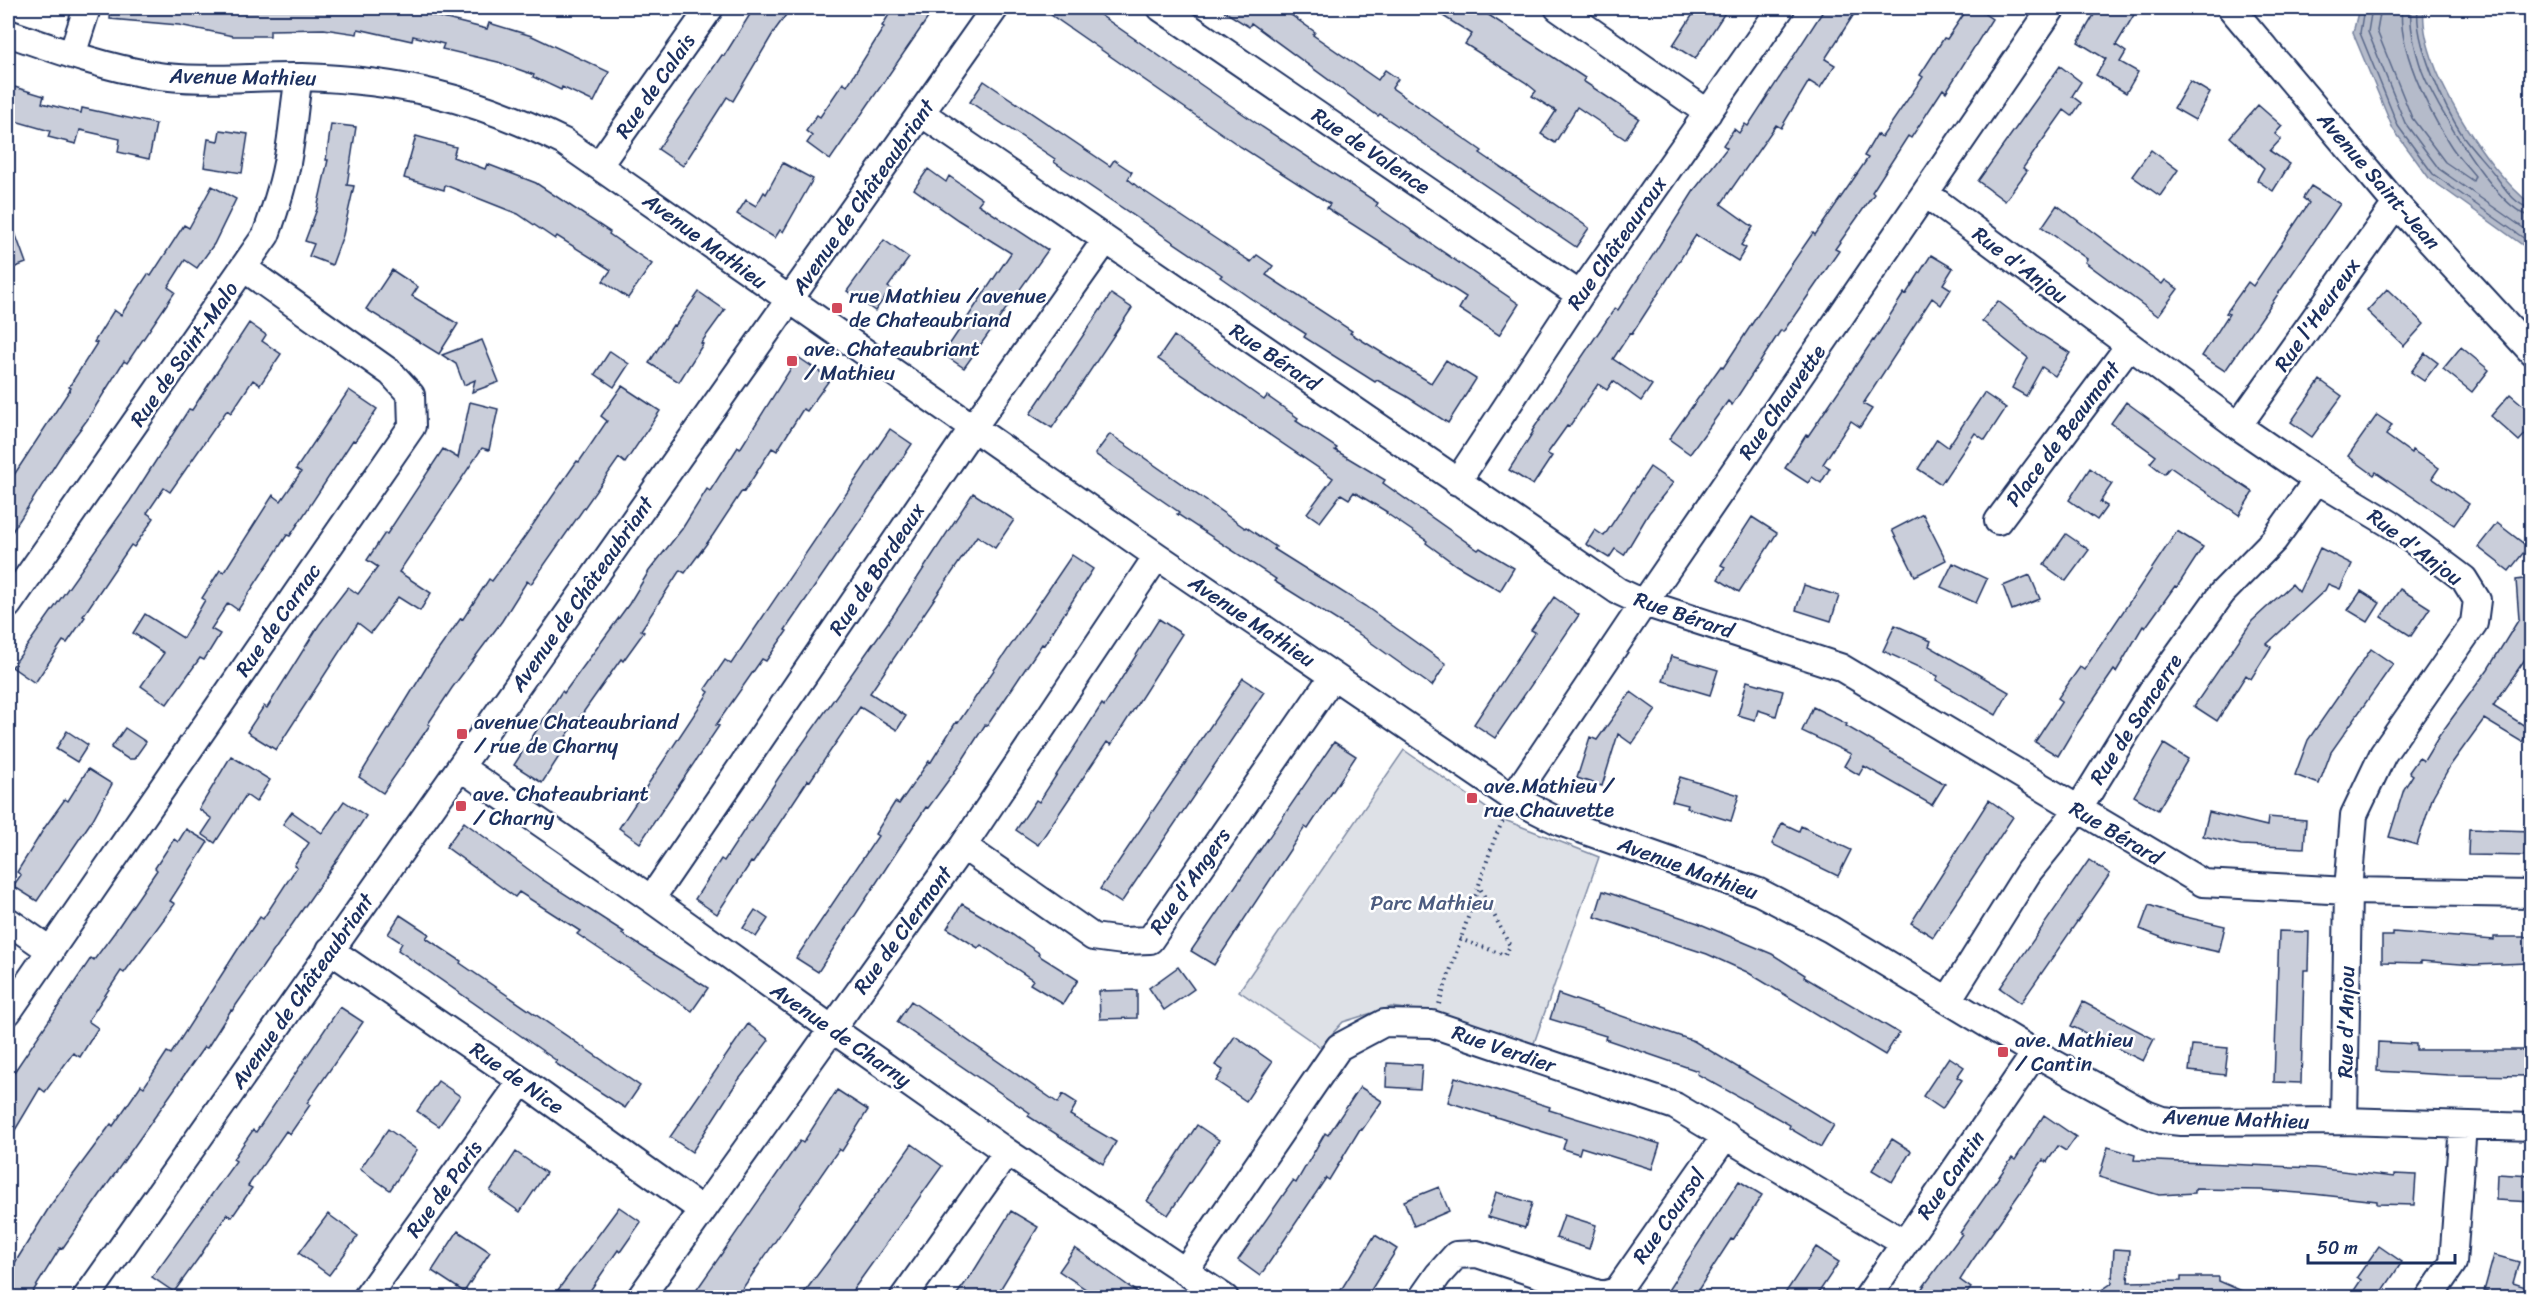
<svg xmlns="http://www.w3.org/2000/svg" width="2539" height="1305" font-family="Sriracha,sans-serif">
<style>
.green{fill:#dee1e7;stroke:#7c88a2;stroke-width:1.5}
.water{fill:#b5bbca;stroke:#77839f;stroke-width:1.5}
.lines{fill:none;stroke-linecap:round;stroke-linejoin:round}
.shore{stroke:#596789;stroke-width:1.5}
.building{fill:#caceda;stroke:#1b2f5e;stroke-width:1.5}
.minor-casing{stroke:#1b2f5e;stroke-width:30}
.path{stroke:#1b2f5e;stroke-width:4;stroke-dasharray:1.5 4.5;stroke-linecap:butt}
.minor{stroke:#fff;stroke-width:26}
.poi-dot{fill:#d1495b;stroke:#fff;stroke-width:2}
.labels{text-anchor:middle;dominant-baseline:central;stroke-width:5;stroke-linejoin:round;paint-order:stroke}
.street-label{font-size:21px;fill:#1b2f5e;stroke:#fff}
.poi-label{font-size:21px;fill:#1b2f5e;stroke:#fff;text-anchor:start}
.park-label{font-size:21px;fill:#4c5c80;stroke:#fff}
</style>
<rect width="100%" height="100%" fill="#fff"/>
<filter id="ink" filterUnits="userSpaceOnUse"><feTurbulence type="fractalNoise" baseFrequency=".0167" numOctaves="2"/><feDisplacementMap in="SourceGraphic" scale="12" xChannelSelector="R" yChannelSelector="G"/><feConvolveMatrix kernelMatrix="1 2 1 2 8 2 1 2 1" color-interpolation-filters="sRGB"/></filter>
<g filter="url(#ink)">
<path class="green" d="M1404,750L1502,819L1599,857L1533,1046L1444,1014L1391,1007L1343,1022L1320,1047L1239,991Z"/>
<path class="water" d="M2359,8H2424C2418,65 2487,171 2531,204V251L2429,178L2393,129L2353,33Z"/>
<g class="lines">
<path class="shore" d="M2364,8L2360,33L2398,126L2433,174L2532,244
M2372,8L2368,32L2405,123L2439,169L2532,234
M2381,8L2377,31L2412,118L2445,162L2473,181L2475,176C2466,165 2456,155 2449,143C2428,110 2397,46 2402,8
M2411,8C2409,27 2416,53 2422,71C2433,101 2499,214 2532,216
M2418,8C2414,42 2444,107 2463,136C2473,150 2485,162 2495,175C2504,187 2516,207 2532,208"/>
</g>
<path class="building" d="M111,8H419L418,12L487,29L489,23L532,36L609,72L594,102L562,87L561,90L533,77L534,75L498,62L442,49L444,44L413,36L412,41L358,29L357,34L324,29L270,30V36H233L179,25L110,19Z
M754,8H791L775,30L733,101L727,97L683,166L658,149L722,55L724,56Z
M893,8H918L930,15L830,160L807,143L812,136L806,131L817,115L820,117L843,83L847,86L884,27L882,26Z
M1041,8H1090L1262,127L1378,203L1376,206L1519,304L1499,335L1459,309L1466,297L1327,208L1330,204L1241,147Z
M1219,8H1281L1315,32L1313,35L1378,80L1385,70L1398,79L1392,88L1482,151L1480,153L1589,228L1576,247L1380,114L1378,116L1251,23L1249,27Z
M1430,8H1478L1585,78L1583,81L1639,118L1625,139L1577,107L1555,143L1541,134L1556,111L1532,96L1536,91L1525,82L1465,44L1472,34Z
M1697,8H1728L1695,59L1673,45Z
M1825,8H1858L1825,59L1835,65L1820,88L1809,81L1781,128L1776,125L1721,204L1753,227L1741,245L1746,248L1738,261L1696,235L1632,334L1630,333L1613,359L1652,385L1641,401L1613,381L1607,390L1598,384L1569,427L1567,426L1547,454L1552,456L1533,485L1509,470L1533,432L1532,431L1615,308L1618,310L1695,189L1727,148L1723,145L1734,129L1739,133L1745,124L1748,126Z
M1968,8H1976L1992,19L1946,92L1943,89L1911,138L1908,136L1872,192L1874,194L1835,249L1839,251L1821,277L1783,332L1781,330L1732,405L1728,401L1690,454L1669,439L1721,366L1723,368L1780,281L1813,233L1815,235L1868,158L1864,156L1877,134L1882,137L1923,77L1920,75L1944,38L1947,39Z
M2098,8H2138L2116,45L2126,52L2120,62L2138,72L2126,93L2096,75L2106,59L2078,42Z
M2060,66L2081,82L2072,96L2081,103L2072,116L2064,110L2023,168L2027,171L2005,201L1978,181Z
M984,81L1110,166L1114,160L1132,172L1128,179L1138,187L1237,253L1251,262L1257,255L1273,266L1266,275L1352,331L1350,333L1431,383L1446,360L1476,379L1448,423L1406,396L1377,380L1375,382L1304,337L1306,334L1250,298L1220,277L1222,275L1054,162L1055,159L970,102Z
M2190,81L2210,93L2195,120L2174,108Z
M8,85L44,96L42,103L81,113L82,108L156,124L149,159L118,152L120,139L80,130L76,144L48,137L50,131L8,119Z
M2258,105L2282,126L2275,134L2281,139L2270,151L2290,164L2273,191L2257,180L2264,168L2230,137Z
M331,124L356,127L347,185L354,186L343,235L332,265L309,256L314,244L305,241L317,209L328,160H326Z
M220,130L248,134L242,173L204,167L208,139L218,141Z
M416,136L456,147L453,157L485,169L487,164L536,183L610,232L609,234L652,264L628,298L603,281L611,270L557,236L555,239L518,214L445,185L444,190L404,178Z
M2151,150L2178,170L2160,196L2132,176Z
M783,163L813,179L783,232L780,230L775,238L737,214L746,200L756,206L764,192L766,194Z
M928,169L946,182L949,176L982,199L978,204L1048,250L964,368L943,354L1011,253L958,220L914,189Z
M212,186L236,199L214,244L197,268L185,260L168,287L175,292L127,363L124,361L87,420L66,448L8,538V484L71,388L69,387L97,343L94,342L114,310L121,315L148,274L151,276L184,225L189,228Z
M2311,186L2340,204L2225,371L2202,356L2229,314L2226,313L2248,282L2253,286L2309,203L2303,198Z
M2057,205L2162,284L2165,280L2178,289L2158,316L2085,262L2087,259L2042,227Z
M8,219H10L26,263L8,270Z
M884,240L909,258L888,287L891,289L875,311L847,291Z
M1931,255L1953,268L1943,284L1951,289L1941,305L1932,298L1863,404L1872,409L1860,427L1851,421L1823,464L1830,468L1821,483L1812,477L1808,483L1785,468L1806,435L1808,436L1873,340L1874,341L1904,293L1906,294Z
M392,270L418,287L412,296L458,324L439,354L366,309Z
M2387,289L2424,324L2404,346L2367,311Z
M699,292L725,310L701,343L703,344L679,382L649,363L673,325L675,326Z
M1111,294L1132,308L1052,428L1030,414Z
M1998,301L2043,336L2070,353L2055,376L2042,367L2026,396L2012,388L2028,358L1982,321Z
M249,323L266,335L262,341L281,354L260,385L253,380L231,413L227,410L170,492L164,488L147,513L154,518L134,547L131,545L83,616L85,617L67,643L63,641L35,683L12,667L130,501L189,409L192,410Z
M1174,336L1264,400L1267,396L1298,418L1296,421L1337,448L1335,450L1385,480L1383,483L1478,550L1480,548L1514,568L1500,591L1456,565L1426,543L1427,541L1386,513L1387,512L1354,492L1349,499L1341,494L1320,522L1307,513L1333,478L1158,359Z
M482,340L499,382L472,392L475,380L464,385L456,364L442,355Z
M2461,347L2489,370L2472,392L2443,369Z
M610,351L629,364L614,387L595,374Z
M2425,353L2438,363L2424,381L2411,372Z
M798,357L830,379L807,411L803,409L777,451L772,448L744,492L742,491L713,535L685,573L680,570L641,630L644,632L623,661L621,659L555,752L560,755L542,783L514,765L562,691L564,693L629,604L649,571L682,529L707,489L710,491L738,447L740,449Z
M2320,380L2342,396L2312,437L2291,422Z
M622,386L660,411L625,463L619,458L531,584L527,581L502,621L452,688L428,724L430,725L383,793L359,777L431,660L461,618L463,619L489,579L492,581L523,539L577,461L579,462L607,421L601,416Z
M349,390L377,409L355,441L353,440L290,536L287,535L238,610L228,603L211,629L220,634L204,660L200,658L167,704L141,686L164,653L133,633L145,614L183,638L205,600L202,598L220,570L224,572L273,495L281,501L301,472L296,469Z
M1984,393L2006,408L1985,440L1975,433L1941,484L1918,469L1937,439L1948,447Z
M2510,394L2532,413V427L2519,441L2491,416Z
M470,402L498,409L489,450L482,448L399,572L431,593L420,611L398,597L371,633L358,623L276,750L247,732L264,706L267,708L319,625L348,587L358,594L378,567L367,560L385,533L387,534L443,449L458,458Z
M2126,402L2213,466L2253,492L2239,515L2170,467L2164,474L2150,463L2156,456L2111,423Z
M2377,415L2392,425L2386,435L2411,453L2412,450L2439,468L2432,478L2469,504L2454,525L2376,472L2374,475L2348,456Z
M890,429L912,444L785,630L787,631L766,661L762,659L716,725L719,726L640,843L619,828L709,692L705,689L725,660L731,664Z
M1110,434L1245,528L1246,527L1276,547L1274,549L1365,606L1446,664L1432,686L1359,634L1274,581L1276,579L1177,514L1179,512L1095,454Z
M1650,467L1673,483L1649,513L1624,555L1615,549L1609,558L1586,544L1595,530L1604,536Z
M2090,468L2112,484L2100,502L2107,506L2097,520L2069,500Z
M973,493L1014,520L995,548L977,536L870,693L906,716L897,730L860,707L810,781L808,780L753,863L751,862L717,914L695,899L721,859L724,861L779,777L894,614Z
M1923,514L1946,560L1915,576L1892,530Z
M1752,517L1777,533L1739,592L1718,579L1725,567L1721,565Z
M2497,523L2528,547L2509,571L2478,547Z
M2177,531L2203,547L2177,587L2175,586L2145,628L2143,626L2116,672L2114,670L2077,724L2058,756L2035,742L2062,701L2058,698L2080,667L2084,670Z
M2066,534L2089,550L2066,581L2044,565Z
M2320,548L2352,564L2340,589L2328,584L2325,590L2267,644L2271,647L2251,679L2246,675L2217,721L2194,706L2252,621L2292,584L2299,592Z
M1072,555L1093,569L1044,645L1042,644L987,726L985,725L958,767L928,808L926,807L818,972L796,958L878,836L875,834L895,802L899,804L929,761L931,762L956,722L958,723Z
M1953,563L1987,579L1976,603L1941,587Z
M2030,575L2040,599L2012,610L2003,586Z
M2532,578V649L2493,706L2530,729L2522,742L2484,719L2450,766L2433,796L2417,845L2389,837L2404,789L2413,775L2409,772L2419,758L2424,761L2439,736L2488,669L2519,619L2516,580Z
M1804,585L1839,596L1831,621L1796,610Z
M2400,589L2430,608L2411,636L2381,617Z
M2361,591L2380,603L2368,622L2348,610Z
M1554,597L1579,615L1495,738L1474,724L1535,632L1531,630Z
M1159,619L1182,634L1111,745L1107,742L1038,845L1016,830L1036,800L1039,802L1102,704L1104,706Z
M1895,625L1931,641L1929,646L2009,692L1996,715L1936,680L1938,676L1883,651Z
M2371,649L2393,664L2331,752L2319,784L2295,775L2308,740Z
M1671,656L1718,670L1710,695L1663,681Z
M1243,678L1264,692L1121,903L1100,889Z
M1747,681L1783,691L1776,716L1758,710L1755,720L1738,715Z
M1631,692L1656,710L1632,744L1618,734L1602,786L1577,778L1590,737L1597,740Z
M1813,707L1847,724L1846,726L1945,784L1932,805L1864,766L1859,775L1844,766L1851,754L1802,731Z
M125,728L146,742L134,759H128L111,748Z
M67,731L88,745L77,762L56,749Z
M1334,742L1356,756L1308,829L1305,827L1214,965L1191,951Z
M2164,744L2188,759L2158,810L2134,796Z
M231,756L270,780L256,802L246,795L215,843L202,834L212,819L199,809Z
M88,769L112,784L93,819L37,901L13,886L21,875L17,872L45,827L65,799L68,801Z
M1680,777L1739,795L1731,821L1687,808L1688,805L1672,801Z
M1989,800L2013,817L1933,937L1911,923Z
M344,801L366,816L339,857L232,1011L231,1010L207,1048L204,1047L62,1249L60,1248L29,1298H8V1274L50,1206L111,1124L113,1126L141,1085L144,1087L167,1052L171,1054L240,946L260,917L263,919L297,867L294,865L309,843L283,824L292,812L322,833Z
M2209,812L2267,826L2268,817L2306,820L2304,848L2241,845L2203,836Z
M464,822L543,880L624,932L622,934L708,988L692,1011L577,934L580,931L519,892L515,897L446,847Z
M1782,823L1799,831L1801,826L1851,850L1838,876L1772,844Z
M186,829L208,842L170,901L175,904L124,973L121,971L88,1021L98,1028L80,1057L73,1053L45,1092L40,1088L8,1142V1081L91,958L94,960L114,933L157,870L155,868L174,839L178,842Z
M2469,829L2532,831V856L2468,855Z
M2089,860L2110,874L2021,1003L2000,988Z
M1603,891L1698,923L1772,954L1805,975L1804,977L1899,1033L1885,1055L1747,972L1707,954L1595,917Z
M962,904L1007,931L1039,953L1038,955L1078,980L1063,1004L1030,984L1033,980L981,945L978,948L947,928Z
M2149,905L2177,915L2225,926L2219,952L2173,942L2140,929Z
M755,910L768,919L756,937L743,928Z
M400,915L429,934L426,938L461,961L460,963L640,1086L625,1108L555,1063L557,1061L398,950L402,943L388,934Z
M2279,931L2309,932L2308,970H2304L2301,1083L2274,1082Z
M2393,932L2494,940V937H2529V963L2474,965L2421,961V963L2382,962V936H2393Z
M1178,967L1194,989L1164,1010L1149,988Z
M1137,990V1018L1100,1019L1099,991Z
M1558,994L1694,1041L1834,1125L1821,1147L1789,1128L1790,1125L1697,1074L1698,1071L1605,1039L1606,1036L1550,1019Z
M911,1001L1058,1103L1063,1094L1077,1103L1070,1115L1116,1142L1103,1164L1028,1116L1030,1113L897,1022Z
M2083,1002L2154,1039L2143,1061L2071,1026Z
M340,1007L363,1022L307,1103L310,1105L290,1134L286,1131L248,1186L252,1188L232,1217L227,1214L200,1256L174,1292L152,1277L236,1161L233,1159L253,1130L256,1132Z
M748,1024L769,1040L737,1082L692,1152L670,1137Z
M1235,1036L1272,1062L1246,1101L1216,1081L1223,1070L1215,1065Z
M2378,1042L2416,1044V1050H2532V1076L2448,1075L2377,1071Z
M2192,1045L2228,1048L2225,1075L2189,1071Z
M1949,1057L1964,1067L1957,1077L1962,1080L1942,1109L1923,1096Z
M1387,1063L1422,1065L1420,1089L1386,1087Z
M1455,1077L1550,1107L1549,1110L1660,1144L1652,1169L1581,1147L1579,1154L1563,1149L1566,1139L1448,1102Z
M438,1081L460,1096L439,1126L417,1111Z
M1360,1087L1382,1101L1362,1130L1360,1129L1329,1180L1326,1178L1260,1276L1238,1260L1293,1181L1296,1183L1325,1133L1328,1135Z
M837,1090L868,1110L842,1151L839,1149L736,1298H691L800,1141L803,1143Z
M2044,1115L2076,1137L2066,1151L2058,1146L2047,1162L2043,1160L1972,1261L1960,1280L1971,1288L1963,1298H1915L1962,1234L1960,1233L2012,1158L2015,1160Z
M1197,1125L1219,1140L1168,1215L1147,1201Z
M388,1129L417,1150L390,1190L360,1169Z
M1892,1139L1911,1151L1892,1182L1872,1170Z
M912,1144L942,1166L858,1283L847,1298H800L843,1241Z
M2108,1147L2135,1155L2134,1160L2315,1168L2394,1177V1174L2416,1175L2414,1205L2377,1204V1201L2313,1194L2261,1190L2195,1189V1193L2159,1195L2099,1177Z
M516,1152L546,1173L520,1212L490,1191Z
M2497,1174L2532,1176V1202L2496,1200Z
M1739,1181L1762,1195L1733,1240L1731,1239L1693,1298H1663Z
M1439,1187L1449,1211L1414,1226L1404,1201Z
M1496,1192L1532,1203L1525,1228L1488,1217Z
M619,1207L641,1222L620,1252L618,1250L585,1298H552Z
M1011,1211L1038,1227L995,1298H954L972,1274Z
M328,1214L358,1236L329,1275L299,1253Z
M1564,1215L1596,1225L1589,1249L1556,1238Z
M458,1231L490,1252L464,1292L432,1271Z
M1375,1235L1397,1249L1366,1298H1336Z
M2379,1246L2402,1262L2378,1298H2349L2361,1280L2357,1277Z
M1816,1247L1839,1262L1815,1298H1782Z
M1075,1248L1105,1269L1145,1298H1099L1059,1271Z
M2114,1249L2130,1250L2128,1282L2181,1281V1277H2219V1281L2258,1298H2090L2112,1283Z
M2494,1255L2519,1262L2513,1283L2532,1289V1298H2506L2484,1291Z"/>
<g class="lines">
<g class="minor-casing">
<path id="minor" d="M1161,8L1580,295
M1558,8L1708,113
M2231,8L2396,204L2532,352
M8,33C54,49 103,67 152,75C201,83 252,76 302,77C401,80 475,98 564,142L1157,556L1513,798L1560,822L1759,892L1830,929L2035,1053L2146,1114L2162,1120L2181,1122L2344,1121L2532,1127
M72,55L87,8
M921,113L1618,591L1644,603L1840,667L2203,883L2348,891L2532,894
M599,165L710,8
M1926,194L2238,426L2317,480L2392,525L2464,579L2477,600L2474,623L2383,754L2354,815L2348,891L2344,1121
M2238,426L2396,204
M1457,482L1580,295L1781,8
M1998,521L2128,347
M8,605L266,235C275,210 284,184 288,157C293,131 294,104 299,77
M460,767L651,899L832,1029L1007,1152L1225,1298
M1513,798L1644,603L2052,8
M963,846L1093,937L1123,941L1150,940L1333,676
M651,899L972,429L1105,241
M8,921L51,951
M330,950L522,1081L702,1210
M1948,1000L2029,871L2078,810L2151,692L2222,593L2274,540L2317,480
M8,1012L412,426L411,395L391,373L245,269
M1185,1271L1339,1047L1384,1023L1432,1024L1675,1106L1904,1243
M86,1298L995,8
M366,1298L522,1081
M640,1298L963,846L1157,556
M903,1298L1007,1152
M1422,1298L1438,1275L1456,1255L1477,1254L1602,1295L1617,1291L1726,1135
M1867,1298L2035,1053
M2429,1298L2453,1263L2463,1125"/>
</g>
<path class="path" d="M1460,939L1505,955L1510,946L1479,886
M1439,1004L1494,840L1504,818"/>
<use href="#minor" class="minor"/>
</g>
</g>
<g class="poi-dot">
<rect x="831" y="302" width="12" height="12" rx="3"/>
<rect x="786" y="355" width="12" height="12" rx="3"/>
<rect x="456" y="728" width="12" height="12" rx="3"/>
<rect x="1466" y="792" width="12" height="12" rx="3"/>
<rect x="455" y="800" width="12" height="12" rx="3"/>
<rect x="1997" y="1046" width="12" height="12" rx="3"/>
</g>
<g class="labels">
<g class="street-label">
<text transform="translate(243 77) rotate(1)">Avenue Mathieu</text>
<text transform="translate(655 86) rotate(-55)">Rue de Calais</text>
<text transform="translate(1371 151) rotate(34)">Rue de Valence</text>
<text transform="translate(2379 181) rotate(49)">Avenue Saint-Jean</text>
<text transform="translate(863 197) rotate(-55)">Avenue de Châteaubriant</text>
<text transform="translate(705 241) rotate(36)">Avenue Mathieu</text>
<text transform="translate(1617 243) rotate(-55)">Rue Châteauroux</text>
<text transform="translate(2020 265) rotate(37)">Rue d'Anjou</text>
<text transform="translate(2317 315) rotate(-55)">Rue l'Heureux</text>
<text transform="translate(184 354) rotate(-55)">Rue de Saint-Malo</text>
<text transform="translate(1275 357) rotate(34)">Rue Bérard</text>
<text transform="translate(1782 402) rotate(-55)">Rue Chauvette</text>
<text transform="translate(2063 434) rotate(-53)">Place de Beaumont</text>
<text transform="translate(2415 547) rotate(37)">Rue d'Anjou</text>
<text transform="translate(877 569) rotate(-56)">Rue de Bordeaux</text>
<text transform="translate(582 594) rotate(-55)">Avenue de Châteaubriant</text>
<text transform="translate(1684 615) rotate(19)">Rue Bérard</text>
<text transform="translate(278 620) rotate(-55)">Rue de Carnac</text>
<text transform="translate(1252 621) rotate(34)">Avenue Mathieu</text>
<text transform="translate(2136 719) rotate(-57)">Rue de Sancerre</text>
<text transform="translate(2116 833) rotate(31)">Rue Bérard</text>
<text transform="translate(1688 868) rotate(20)">Avenue Mathieu</text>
<text transform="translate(1190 881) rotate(-55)">Rue d'Angers</text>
<text transform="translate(903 930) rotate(-54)">Rue de Clermont</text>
<text transform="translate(302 991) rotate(-55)">Avenue de Châteaubriant</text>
<text transform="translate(2346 1022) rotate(-89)">Rue d'Anjou</text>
<text transform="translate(841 1035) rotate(35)">Avenue de Charny</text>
<text transform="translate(1504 1049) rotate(19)">Rue Verdier</text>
<text transform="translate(517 1078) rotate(35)">Rue de Nice</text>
<text transform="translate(2236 1119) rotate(2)">Avenue Mathieu</text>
<text transform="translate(1951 1175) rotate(-55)">Rue Cantin</text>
<text transform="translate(444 1189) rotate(-54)">Rue de Paris</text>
<text transform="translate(1669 1216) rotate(-55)">Rue Coursol</text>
</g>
<g class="poi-label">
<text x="849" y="296">rue Mathieu / avenue<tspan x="849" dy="24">de Chateaubriand</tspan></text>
<text x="804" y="349">ave. Chateaubriant<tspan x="804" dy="24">/ Mathieu</tspan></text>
<text x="474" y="722">avenue Chateaubriand<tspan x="474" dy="24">/ rue de Charny</tspan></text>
<text x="1484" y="786">ave.Mathieu /<tspan x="1484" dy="24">rue Chauvette</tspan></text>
<text x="473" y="794">ave. Chateaubriant<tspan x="473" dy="24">/ Charny</tspan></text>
<text x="2015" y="1040">ave. Mathieu<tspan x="2015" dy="24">/ Cantin</tspan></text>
</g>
<g class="park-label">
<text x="1432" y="903">Parc Mathieu</text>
</g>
</g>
<rect width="2539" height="1305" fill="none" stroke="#fff" stroke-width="30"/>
<rect x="15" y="15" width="2509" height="1275" fill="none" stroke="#1b2f5e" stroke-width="2" filter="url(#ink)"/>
<path d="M2308 1254v9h147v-9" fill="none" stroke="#1b2f5e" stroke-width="3"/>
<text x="2317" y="1254" font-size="18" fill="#1b2f5e" stroke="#ffffff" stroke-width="4.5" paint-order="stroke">50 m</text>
</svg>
